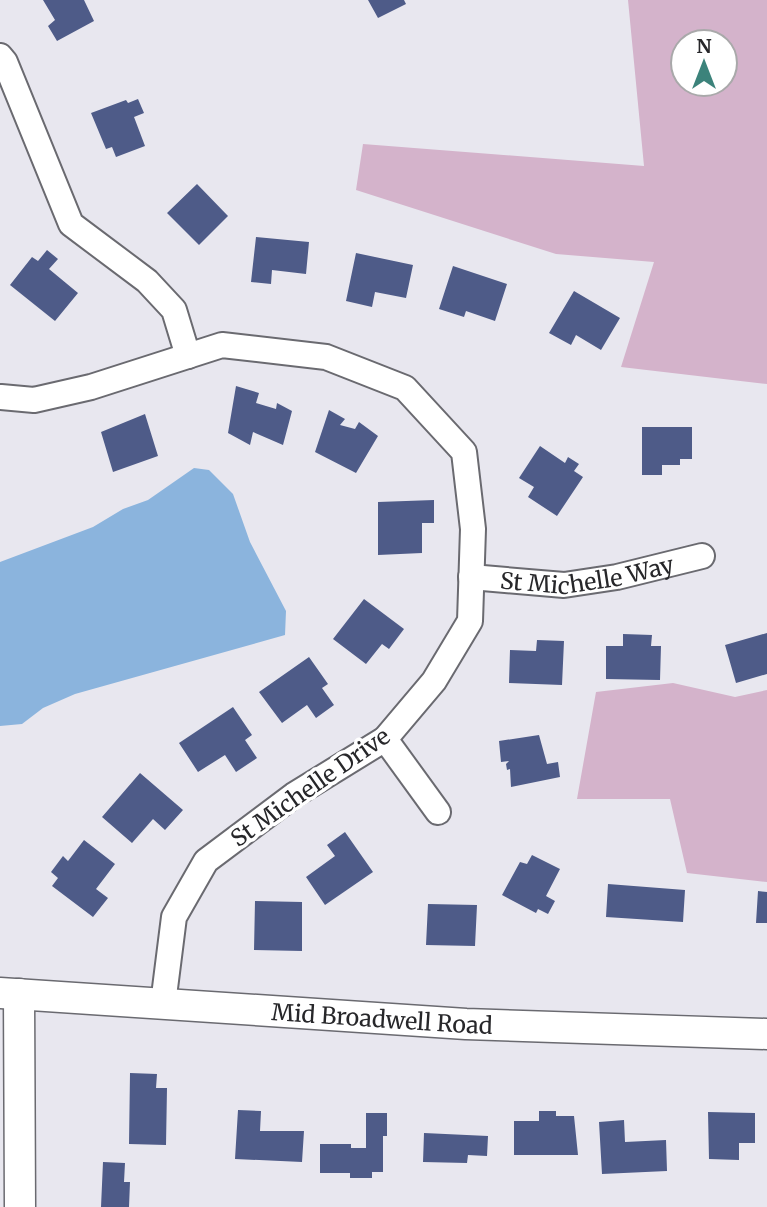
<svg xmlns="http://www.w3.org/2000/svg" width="767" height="1207" font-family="Merriweather,serif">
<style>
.green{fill:#d4b3cb;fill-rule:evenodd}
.water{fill:#8bb4dd}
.building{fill:#4e5b88}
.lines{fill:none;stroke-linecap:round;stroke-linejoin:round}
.minor-casing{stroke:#6a6a70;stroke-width:28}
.tertiary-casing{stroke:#6a6a70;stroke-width:33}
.minor{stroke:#fff;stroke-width:24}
.tertiary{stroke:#fff;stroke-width:30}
.labels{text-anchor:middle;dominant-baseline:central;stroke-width:7;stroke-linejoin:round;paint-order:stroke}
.street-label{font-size:23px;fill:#27272a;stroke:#fff}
</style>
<rect width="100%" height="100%" fill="#e8e7ef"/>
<path class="green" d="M628,0H767V384L621,367L654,262L556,254L356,190L363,144L644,166ZM683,42H725V84H683Z
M673,683L735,697L767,690V882L687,873L670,799H577L596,692Z"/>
<path class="water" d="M194,468L209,470L233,494L250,542L286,611L285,635L75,694L43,708L22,724L0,726V562L93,527L123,509L148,500Z"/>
<path class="building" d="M43,0H84L94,21L57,41L48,26L55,20Z
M368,0H404L406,4L378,18Z
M138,99L144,113L134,117L145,146L116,157L112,147L106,149L91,113L126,100L128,103Z
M197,184L228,216L199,245L167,213Z
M256,237L309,242L306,274L272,270L271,284L251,282Z
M47,250L58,259L49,269L78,293L55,321L10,285L32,257L38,261Z
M356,253L413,265L406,298L375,292L372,307L346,301Z
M453,266L507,284L495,321L466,311L464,317L439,309Z
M574,291L620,318L601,350L576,335L571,345L549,333Z
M236,386L259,393L256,403L276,409L277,403L292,411L283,445L253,432L250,445L228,433Z
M329,410L345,419L340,425L355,429L359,422L378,436L356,473L315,452Z
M145,414L158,456L113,472L101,432Z
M642,427H692V459H680V465H662V475H642Z
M540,446L565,463L568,457L579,464L574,471L583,477L557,516L528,497L534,487L519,478Z
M434,500V523H422V553L378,555V502Z
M364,599L404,629L389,649L382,644L366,664L333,639Z
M767,633V674L736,683L725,645Z
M623,634L652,635L651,646H661L660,680L606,679V646H623Z
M537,640L564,641L562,685L509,683L510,650L536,651Z
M309,657L328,684L322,688L334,705L316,718L307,705L282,723L259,692Z
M233,707L252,735L245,740L257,758L236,772L225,755L198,772L179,743Z
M539,735L547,764L558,762L560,777L511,787L510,769L507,770L506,764L509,761L501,762L499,741Z
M140,773L183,810L165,830L153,819L132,843L102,817Z
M345,832L373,872L325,905L306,877L335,856L327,845Z
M84,840L115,864L96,889L108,898L93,917L52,886L58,878L51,872L63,856L68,861Z
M532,855L560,869L546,896L555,901L548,914L538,909L536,913L502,895L520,862L527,864Z
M608,884L685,890L683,922L606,917Z
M758,891L767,892V923H756Z
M255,901L302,902V951L254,950Z
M428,904L477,905L475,946L426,945Z
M130,1073L157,1074L156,1088H167L166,1145L129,1144Z
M238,1110L261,1111L260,1131H304L302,1162L235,1159Z
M539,1111H556V1116H574L578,1155H514V1121H539Z
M708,1112L755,1113V1143H739V1160L709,1159Z
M366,1113H387V1136H383V1172H372V1178H350V1173H320V1144H351V1148H366Z
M624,1120L625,1142L666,1140L667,1171L602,1174L599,1122Z
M424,1133L488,1136L487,1156L468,1155L467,1163L423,1162Z
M103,1162L125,1163L124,1182H130L129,1207H101Z"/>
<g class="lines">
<g class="minor-casing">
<g id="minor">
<path d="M0,56L5,62L71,224L147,281L174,310L188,356"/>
<path d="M1,397L34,400L91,387L222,345L326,357L405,388L464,452L473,529L470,621L434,681L385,739L294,795L206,861L174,917L163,1004"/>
<path id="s1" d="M471,577L564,585L617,577L702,556"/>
<path d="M385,739L438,812"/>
</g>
</g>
<g class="tertiary-casing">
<g id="tertiary">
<path id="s2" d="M0,993L466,1024L767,1034"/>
<path d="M19,994L20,1207"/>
</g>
</g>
<use href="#minor" class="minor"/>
<use href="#tertiary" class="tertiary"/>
</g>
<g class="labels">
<g class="street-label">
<text stroke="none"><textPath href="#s1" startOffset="117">St Michelle Way</textPath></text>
<text transform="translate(310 787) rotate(-35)">St Michelle Drive</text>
<text stroke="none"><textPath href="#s2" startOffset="383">Mid Broadwell Road</textPath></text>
</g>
</g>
<g transform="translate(704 63)"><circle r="33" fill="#ffffff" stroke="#a9a9aa" stroke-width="2"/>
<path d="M0-5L12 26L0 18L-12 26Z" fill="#3c837b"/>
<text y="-10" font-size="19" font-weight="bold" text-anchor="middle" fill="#27272a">N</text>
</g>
</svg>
